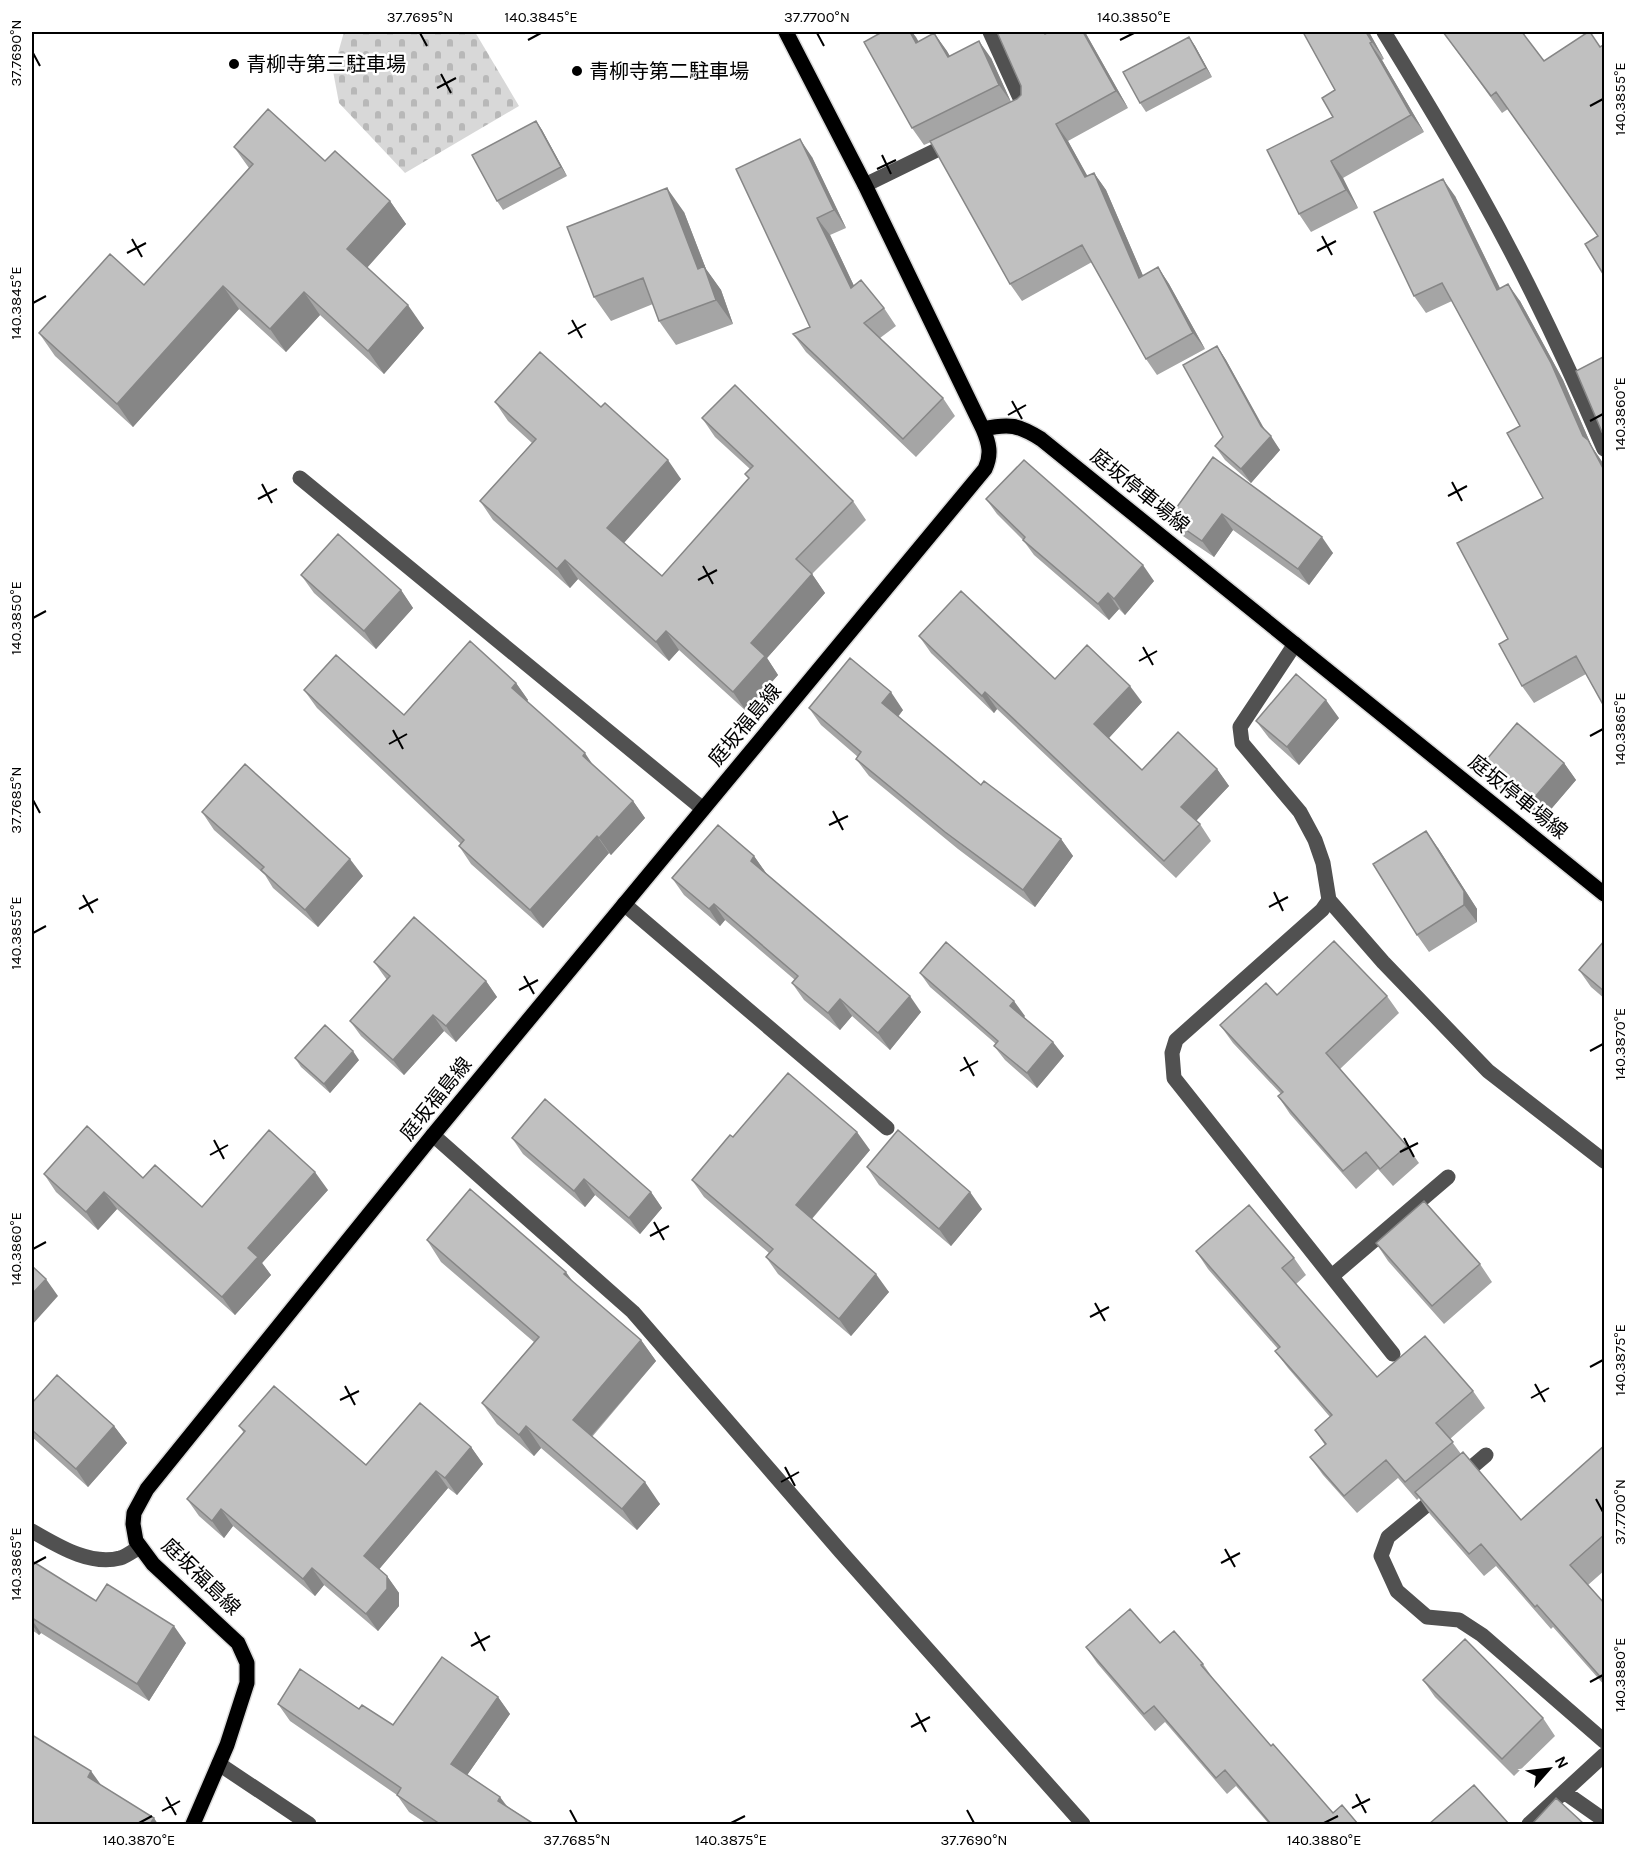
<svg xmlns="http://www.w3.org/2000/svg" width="1636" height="1856" font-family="Karla,'Noto Sans JP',sans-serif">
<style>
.cemetery{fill:url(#cemetery-stones)}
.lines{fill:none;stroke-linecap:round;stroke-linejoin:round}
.major-casing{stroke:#dbdbdb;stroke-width:18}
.minor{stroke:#515151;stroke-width:15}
.major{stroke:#000;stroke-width:15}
.wall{fill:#a5a5a5}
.shaded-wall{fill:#868686}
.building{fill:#c0c0c0;stroke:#868686;stroke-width:1.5}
.ticks{fill:none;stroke:#000;stroke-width:2}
.poi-dot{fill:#000;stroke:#fff;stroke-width:2}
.labels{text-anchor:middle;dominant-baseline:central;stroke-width:5;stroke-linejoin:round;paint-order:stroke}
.poi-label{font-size:20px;fill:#000;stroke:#fff;text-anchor:start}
.street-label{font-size:20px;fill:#000;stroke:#fff}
.neatline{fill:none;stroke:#000;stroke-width:2}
.ticks-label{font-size:15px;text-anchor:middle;fill:#000}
</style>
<defs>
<pattern id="cemetery-stones" width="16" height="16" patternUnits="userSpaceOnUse" patternTransform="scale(1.5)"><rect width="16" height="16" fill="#d8d8d8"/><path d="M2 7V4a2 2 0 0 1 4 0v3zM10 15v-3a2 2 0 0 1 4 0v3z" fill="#b8b8b8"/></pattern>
</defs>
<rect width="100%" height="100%" fill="#fff"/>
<path class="cemetery" d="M344,32H475L519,106L405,173L339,103L333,71Z"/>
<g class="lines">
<g class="major-casing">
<path id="major" d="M983,429C1010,423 1018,425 1041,439L1604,894
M193,1824L227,1745L247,1683V1663L238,1643L153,1564L136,1541L133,1524L134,1513L147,1489L433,1135L985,469C992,454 989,443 983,429L865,185L786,32"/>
</g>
<path class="minor" d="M990,32L1024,107L1017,110
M1384,32C1417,86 1450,140 1481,196C1527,278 1567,363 1604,449
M865,185L953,142
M300,478L703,809
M1295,644L1240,727L1242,743L1300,812L1315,840L1323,863L1329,900L1322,910L1176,1040L1172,1053L1174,1078L1393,1354
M1329,900L1383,962L1488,1071L1604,1161
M624,904L887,1128
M433,1135L633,1312L841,1552L1083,1824
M1332,1276L1448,1177
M1459,1478L1486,1455
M1440,1494L1388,1537L1381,1556L1397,1591L1427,1617L1459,1620L1482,1635L1604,1741
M32,1531C57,1545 89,1566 120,1558C127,1556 134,1550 140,1547
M219,1764L309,1824
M1564,1792L1604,1820
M1529,1824L1604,1755"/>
<use href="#major" class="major"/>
</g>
<path class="wall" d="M882,32H912L918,42L934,33L950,56L991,58L1011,102L1017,99L1021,95L1046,32L1047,33L1049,32H1085L1128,108L1068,141L1087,176L1094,173L1106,190L1143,276L1158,267L1169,284L1205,349L1157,375L1146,359L1092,262L1022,301L1010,284L931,142L924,145L912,128Z
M1303,32H1369L1384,59L1382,60L1424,132L1343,178L1358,208L1311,232L1299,214L1333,117L1335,90Z
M1443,32L1544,61L1598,236L1508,109L1502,113Z
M1189,37L1195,46L1212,77L1146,112L1140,103Z
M536,121L542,130L567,176L503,210L497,201Z
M234,147L325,161L390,201L406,224L367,268L424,328L384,374L320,315L286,352L239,309L133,427L55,356L39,333L144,285L249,168Z
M812,157L846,228L830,235L854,286L884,308L896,326L880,338L943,398L955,416L916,457L806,352L793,334L810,327Z
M1455,196L1500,288L1520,301L1563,380L1592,447L1605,466V708L1586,674L1534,703L1522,686L1508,639L1543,498L1520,426L1452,301L1426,313L1414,296Z
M684,212L706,269L721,290L733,324L676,345L659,321L653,304L611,321L594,297Z
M1217,346L1226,360L1265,430L1280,450L1251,483L1225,460L1215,446L1223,437Z
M495,402L601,407L681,479L624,543L662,576L749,479L745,474L750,469L715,437L702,418L853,501L866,520L812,574L825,593L767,658L778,675L746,711L679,650L669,661L578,579L570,588L493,520L480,501L532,443L508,421Z
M1213,457L1333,553L1309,585L1233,530L1214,557L1180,534L1169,518Z
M986,499L1154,581L1125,615L1119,609L1109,620L1034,555L1023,540L997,514Z
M301,575L401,590L413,608L376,649L314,593Z
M919,636L1055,679L1142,702L1109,738L1142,770L1217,769L1229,786L1196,821L1200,824L1211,841L1176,878L997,709L994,713L931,653Z
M516,683L528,700L527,701L594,766L633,801L645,818L611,855L609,853L543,928L471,864L459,846L461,844L317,708L304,690L404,715Z
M809,708L903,710L898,717L981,785L1061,839L1073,856L1035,907L958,849L869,776L856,759L858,757L821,725Z
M1339,718L1299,765L1269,738L1256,721Z
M1564,763L1576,780L1540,822L1494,783L1482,765Z
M202,812L363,876L318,927L273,888L265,875L214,830Z
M1438,848L1477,909V922L1429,952L1417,935Z
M754,856L766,873L921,1012L890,1050L852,1016L840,1030L804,1000L792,983L795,980L725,920L720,926L684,895L672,878Z
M1605,940V999L1591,987L1579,970Z
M374,962L486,981L497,997L456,1042L444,1031L404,1075L361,1036L350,1021L387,980Z
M920,973L1025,1016L1024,1017L1064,1056L1037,1088L1005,1060L994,1046L996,1044L930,987Z
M1277,995L1387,996L1399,1013L1340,1069L1407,1146L1419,1163L1393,1186L1378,1169L1356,1189L1290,1114L1278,1096L1281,1094L1233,1043L1220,1025Z
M295,1058L359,1060L330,1093L301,1067Z
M733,1137L870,1150L812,1219L889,1292L851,1336L778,1274L766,1257L769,1253L704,1197L692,1180Z
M512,1138L651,1192L662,1208L640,1234L595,1195L585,1207L523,1154Z
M867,1167L982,1209L951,1246L879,1185Z
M44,1174L143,1178L202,1207L328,1190L262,1263L271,1275L235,1315L117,1209L98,1230L56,1192Z
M427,1240L574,1283L641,1340L656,1361L592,1437L660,1504L637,1530L541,1448L534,1456L497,1424L482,1403L534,1342L441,1262Z
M1376,1243L1480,1264L1492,1282L1444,1324L1388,1261Z
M1196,1251L1294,1258L1306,1275L1296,1284L1377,1377L1473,1391L1485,1408L1450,1439L1461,1454L1521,1520L1605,1445V1570L1588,1585L1605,1604V1686L1553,1627L1551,1629L1496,1566L1484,1576L1430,1514L1419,1498L1417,1500L1398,1478L1357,1513L1323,1475L1310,1457L1325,1445L1315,1430L1330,1417L1288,1368L1275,1351L1278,1349L1208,1269Z
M32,1403L114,1426L127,1443L88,1487L32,1437Z
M239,1426L366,1465L471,1447L483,1464L457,1495L448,1488L379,1569L387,1576L399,1593V1606L378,1631L324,1585L315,1596L233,1526L224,1538L199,1516L187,1499L244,1433Z
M32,1561L96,1601L186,1643L149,1701L41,1633L39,1635L32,1630Z
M1160,1643L1203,1664L1214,1680L1271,1746L1333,1813L1358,1824H1269L1236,1786L1227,1794L1165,1722L1155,1731L1097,1663L1086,1647Z
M1423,1680L1543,1718L1555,1736L1514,1776L1435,1697Z
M498,1697L510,1714L467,1775L500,1797L507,1806L534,1824H427L409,1812L397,1795L290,1721L278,1704L359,1709L393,1725Z"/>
<path class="shaded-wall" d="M910,32H912L916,37L929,60L916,43Z
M1083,32H1085L1128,108L1116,91Z
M1366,32H1369L1384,59L1372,42Z
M934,33L947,51L960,75L948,57Z
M1189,37L1195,46L1212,77L1206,68Z
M979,41L991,58L1011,102L999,85Z
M1370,43L1382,60L1424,132L1411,115Z
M536,121L542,130L567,176L561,167Z
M1056,124L1068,141L1097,193L1085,177Z
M800,139L812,157L846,228L834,210Z
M1331,161L1343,178L1358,208L1346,190Z
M1094,173L1106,190L1151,294L1139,278Z
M1443,179L1455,196L1509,307L1497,290Z
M667,188L684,212L706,269L721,290L733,324L716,300L698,269Z
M390,201L406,224L363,272L347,249Z
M817,218L830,235L863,305L851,288Z
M1158,267L1169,284L1205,349L1193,333Z
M1508,284L1520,301L1563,380L1592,447L1605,466V472L1583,436Z
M223,286L239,309L133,427L117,404Z
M304,292L320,315L286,352L270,329Z
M408,305L424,328L384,374L368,351Z
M1217,346L1226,360L1269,438L1271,436L1280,450L1251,483L1241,469L1261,426Z
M668,460L681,479L621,546L607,528Z
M1222,514L1233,530L1214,557L1202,541Z
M1322,537L1333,553L1309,585L1298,569Z
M565,560L578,579L570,588L557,569Z
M1143,565L1154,581L1125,615L1114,599Z
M812,574L825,593L767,658L778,675L746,711L733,692L751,643Z
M401,590L413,608L376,649L364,631Z
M1108,593L1119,609L1109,620L1098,604Z
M666,631L679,650L669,661L656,642Z
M516,683L528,700L524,705L512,688Z
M1130,686L1142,702L1106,741L1094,724Z
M891,692L903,710L894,721L882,703Z
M985,692L997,709L994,713L982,696Z
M1326,700L1339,718L1299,765L1287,747Z
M585,753L597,771L583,756Z
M1564,763L1576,780L1540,822L1528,805Z
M1217,769L1229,786L1193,824L1181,807Z
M633,801L645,818L611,855L599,838Z
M1426,831L1438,848L1477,909V922L1464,905Z
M597,836L609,853L543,928L530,910Z
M1061,839L1073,856L1035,907L1023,890Z
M754,856L766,873L762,877L751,861Z
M350,859L363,876L318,927L305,910Z
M714,904L725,920L720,926L709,909Z
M486,981L497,997L456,1042L446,1026Z
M910,996L921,1012L890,1050L878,1033Z
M840,999L852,1016L840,1030L828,1013Z
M1014,1001L1025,1016L1020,1021L1010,1006Z
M433,1015L444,1031L404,1075L393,1060Z
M1053,1042L1064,1056L1037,1088L1027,1073Z
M353,1051L359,1060L330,1093L324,1084Z
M857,1132L870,1150L808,1223L796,1205Z
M315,1172L328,1190L262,1263L271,1275L235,1315L222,1297L248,1248Z
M584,1179L595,1195L585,1207L574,1191Z
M104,1192L117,1209L98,1230L86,1212Z
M651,1192L662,1208L640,1234L629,1218Z
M970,1192L982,1209L951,1246L939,1229Z
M566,1272L581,1293L564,1274Z
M876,1274L889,1292L851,1336L839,1319Z
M46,1279L58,1296L32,1325V1294Z
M641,1340L656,1361L587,1441L573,1420Z
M114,1426L127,1443L88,1487L76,1469Z
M526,1426L541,1448L534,1456L519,1435Z
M471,1447L483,1464L457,1495L445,1478Z
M436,1471L448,1488L376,1573L364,1556Z
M645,1482L660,1504L637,1530L622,1509Z
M221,1509L233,1526L224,1538L212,1521Z
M312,1568L324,1585L315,1596L303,1579Z
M387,1576L399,1593V1606L378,1631L366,1614Z
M32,1620L41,1633L39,1635L32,1624Z
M174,1626L186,1643L149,1701L137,1684Z
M498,1697L510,1714L463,1781L451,1764Z
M91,1771L104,1789L88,1777Z
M500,1797L512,1814L498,1801Z
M154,1818L158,1824H150Z"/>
<path class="building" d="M882,32H910L916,43L934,33L948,57L979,41L999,85L912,128L864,42Z
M997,32H1044L1045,34L1049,32H1083L1116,91L1056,124L1085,177L1094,173L1139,278L1158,267L1193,333L1146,359L1082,245L1010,284L930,141L1017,99L1021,95V86Z
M1303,32H1366L1372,42L1370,43L1411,115L1331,161L1346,190L1299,214L1267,150L1333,117L1322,98L1335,90Z
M1443,32H1522L1544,61L1588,32H1590L1600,47L1605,44V277L1585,244L1598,236L1496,92L1491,96Z
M1189,37L1206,68L1140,103L1123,72Z
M268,109L325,161L335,151L390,201L347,249L408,305L368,351L304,292L270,329L223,286L117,404L39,333L110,254L144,285L253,164L234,147Z
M536,121L561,167L497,201L472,155Z
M800,139L834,210L817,218L851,288L861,280L884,308L864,323L943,398L903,439L793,334L810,327L736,169Z
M1443,179L1497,290L1508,284L1551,363L1583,436L1588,440L1605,472V708L1576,656L1522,686L1499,644L1508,639L1457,543L1543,498L1507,433L1520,426L1442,283L1414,296L1374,212Z
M667,188L698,269L704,266L716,300L659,321L643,278L594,297L567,227Z
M1217,346L1261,426L1271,436L1241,469L1215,446L1223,437L1183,365Z
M540,352L601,407L605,403L668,460L607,528L662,576L749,478L745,474L753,466L702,418L735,385L853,501L796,559L812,574L751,643L765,656L733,692L666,631L656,642L565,560L557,569L480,501L536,439L495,402Z
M1605,356V431L1602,432L1576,371Z
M1213,457L1322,537L1298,569L1222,514L1202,541L1169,518Z
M1024,460L1143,565L1114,599L1108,593L1098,604L1023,540L1025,537L986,499Z
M338,534L401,590L364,631L301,575Z
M961,591L1055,679L1087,645L1130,686L1094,724L1142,770L1178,732L1217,769L1181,807L1200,824L1164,861L985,692L982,696L919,636Z
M470,641L516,683L512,688L585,753L583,756L633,801L599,838L597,836L530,910L459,846L464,840L304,690L336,655L404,715Z
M850,658L891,692L882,703L981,785L984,781L1061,839L1023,890L945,832L856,759L861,752L809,708Z
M1296,674L1326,700L1287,747L1256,721Z
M1517,723L1564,763L1528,805L1482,765Z
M245,764L350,859L305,910L261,870L264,867L202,812Z
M718,825L754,856L751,861L910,996L878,1033L840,999L828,1013L792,983L798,976L714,904L709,909L672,878Z
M1426,831L1464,891V905L1417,935L1373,864Z
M414,917L486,981L446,1026L433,1015L393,1060L350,1021L390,976L374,962Z
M1605,940V992L1579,970Z
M1334,941L1387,996L1326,1053L1407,1146L1380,1169L1366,1152L1343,1171L1278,1096L1283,1092L1220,1025L1266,983L1277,995Z
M946,942L1014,1001L1010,1006L1053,1042L1027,1073L994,1046L998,1041L920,973Z
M325,1025L353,1051L324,1084L295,1058Z
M788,1073L857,1132L796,1205L876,1274L839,1319L766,1257L773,1249L692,1180L730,1135L733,1137Z
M545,1099L651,1192L629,1218L584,1179L574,1191L512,1138Z
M87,1126L143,1178L155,1165L202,1207L269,1130L315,1172L248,1248L258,1257L222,1297L104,1192L86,1212L44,1174Z
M898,1130L970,1192L939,1229L867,1167Z
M470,1189L566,1272L564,1274L641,1340L573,1420L645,1482L622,1509L526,1426L519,1435L482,1403L539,1337L427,1240Z
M1424,1201L1480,1264L1432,1306L1376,1243Z
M1249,1205L1294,1258L1282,1268L1377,1377L1425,1336L1473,1391L1436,1423L1453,1442L1405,1482L1386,1460L1344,1496L1310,1457L1326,1444L1315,1430L1332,1415L1275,1351L1280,1347L1196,1251Z
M32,1266L46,1279L32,1294Z
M57,1375L114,1426L76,1469L32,1430V1403Z
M274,1386L366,1465L420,1403L471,1447L445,1478L436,1471L364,1556L387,1576V1589L366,1614L312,1568L303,1579L221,1509L212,1521L187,1499L245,1431L239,1426Z
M1605,1445V1534L1570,1565L1605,1604L1604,1681L1537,1605L1535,1607L1481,1544L1469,1554L1415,1492L1463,1452L1521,1520Z
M32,1561L96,1601L107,1584L174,1626L137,1684L32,1618Z
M1130,1609L1160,1643L1174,1631L1203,1664L1201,1665L1271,1746L1273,1744L1333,1813L1342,1805L1358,1824H1271L1225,1770L1216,1778L1154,1706L1144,1714L1086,1647Z
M1465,1639L1543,1718L1502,1759L1423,1680Z
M442,1657L498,1697L451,1764L500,1797L498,1801L534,1824H440L397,1795L401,1788L278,1704L300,1669L359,1709L362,1705L393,1725Z
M32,1735L91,1771L88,1777L154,1818L150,1824H32Z
M1474,1785L1509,1824H1429Z
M1556,1798L1584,1824H1532Z"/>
<path class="ticks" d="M420,33L427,46M817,33L824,46M528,40L541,33M1120,40L1134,33M33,53L40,66M441,74L451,93M437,88L456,78M1590,106L1603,99M882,155L891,174M877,169L896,160M1322,236L1332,255M132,239L142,257M1317,251L1336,241M127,253L146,243M33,303L46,296M572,320L582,338M568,334L586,324M1012,401L1022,419M1008,415L1026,405M1590,421L1603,414M1452,482L1462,501M262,484L272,503M1448,496L1467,486M258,499L277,489M703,566L713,584M698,580L717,570M33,618L46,611M1143,647L1153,665M1139,661L1157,651M393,730L403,749M1590,736L1603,729M389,744L407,734M33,800L40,813M833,811L843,830M829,825L848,816M1274,892L1283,911M83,895L93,913M1269,907L1288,897M79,909L98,899M33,933L46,926M524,976L534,994M519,990L538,980M1590,1051L1603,1044M964,1057L974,1076M960,1071L978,1061M1404,1138L1414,1157M214,1140L224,1159M1400,1152L1418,1143M210,1155L228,1145M654,1222L664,1240M650,1236L669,1226M33,1249L46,1242M1095,1303L1105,1321M1090,1317L1109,1307M1590,1367L1603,1360M1535,1384L1545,1402M345,1386L355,1405M1531,1398L1549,1388M340,1400L359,1391M785,1467L795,1486M781,1482L799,1472M1596,1499L1603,1512M1225,1549L1235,1567M1221,1563L1240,1553M33,1564L46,1557M475,1632L485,1651M471,1646L490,1636M1590,1682L1603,1675M916,1713L926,1732M911,1727L930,1717M1356,1794L1366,1813M166,1797L176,1815M1352,1808L1370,1799M570,1810L577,1823M967,1810L974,1823M162,1811L180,1801M139,1823L152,1816M731,1823L745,1816M1324,1823L1338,1816"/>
<g class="poi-dot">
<circle cx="234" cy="64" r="6"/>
<circle cx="577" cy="71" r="6"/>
</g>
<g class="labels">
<g class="poi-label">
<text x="246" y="64">青柳寺第三駐車場</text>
<text x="589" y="71">青柳寺第二駐車場</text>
</g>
<g class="street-label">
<text transform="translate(1140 491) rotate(39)">庭坂停車場線</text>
<text transform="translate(745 725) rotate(-50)">庭坂福島線</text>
<text transform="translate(1518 797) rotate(39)">庭坂停車場線</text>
<text transform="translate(436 1099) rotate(-51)">庭坂福島線</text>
<text transform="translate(201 1577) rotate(44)">庭坂福島線</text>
</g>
</g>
<rect width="1636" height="1856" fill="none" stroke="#ffffff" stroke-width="66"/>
<g transform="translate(1549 1769) rotate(62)" stroke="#ffffff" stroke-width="4.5" paint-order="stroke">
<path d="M0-4.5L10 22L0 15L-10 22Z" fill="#000000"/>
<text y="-9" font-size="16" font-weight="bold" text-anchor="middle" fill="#000000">N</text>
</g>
<rect x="33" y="33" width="1570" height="1790" class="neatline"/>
<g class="ticks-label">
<text x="420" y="22">37.7695°N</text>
<text x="541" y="22">140.3845°E</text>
<text x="817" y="22">37.7700°N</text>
<text x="1134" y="22">140.3850°E</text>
<text transform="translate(16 53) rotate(-90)" y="5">37.7690°N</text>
<text transform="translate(1620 99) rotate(-90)" y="5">140.3855°E</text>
<text transform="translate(16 303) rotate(-90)" y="5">140.3845°E</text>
<text transform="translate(1620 414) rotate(-90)" y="5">140.3860°E</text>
<text transform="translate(16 618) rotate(-90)" y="5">140.3850°E</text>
<text transform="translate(1620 729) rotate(-90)" y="5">140.3865°E</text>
<text transform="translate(16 800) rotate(-90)" y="5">37.7685°N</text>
<text transform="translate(16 933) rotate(-90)" y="5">140.3855°E</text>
<text transform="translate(1620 1044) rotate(-90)" y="5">140.3870°E</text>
<text transform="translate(16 1249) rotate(-90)" y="5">140.3860°E</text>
<text transform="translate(1620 1360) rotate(-90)" y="5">140.3875°E</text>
<text transform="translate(1620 1512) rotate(-90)" y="5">37.7700°N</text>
<text transform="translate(16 1564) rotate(-90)" y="5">140.3865°E</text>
<text transform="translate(1620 1675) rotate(-90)" y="5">140.3880°E</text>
<text x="139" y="1845">140.3870°E</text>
<text x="577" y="1845">37.7685°N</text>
<text x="731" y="1845">140.3875°E</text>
<text x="974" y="1845">37.7690°N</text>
<text x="1324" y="1845">140.3880°E</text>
</g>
</svg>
